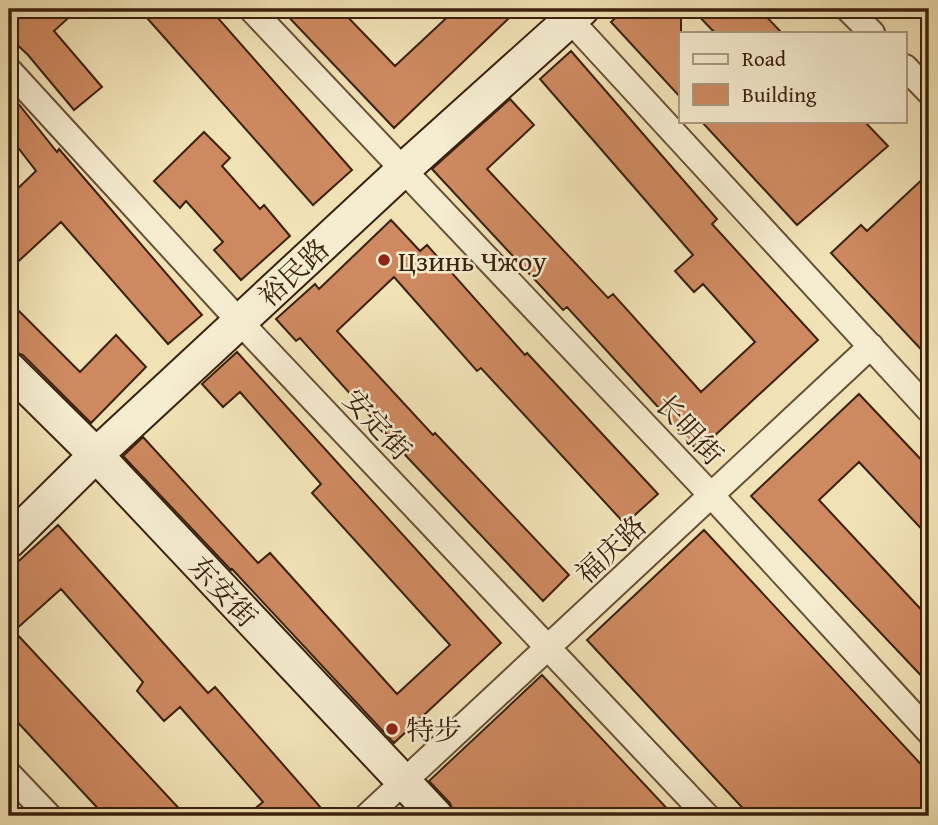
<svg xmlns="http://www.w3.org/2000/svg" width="938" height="825" font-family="'Gentium Book Plus','Noto Serif SC',serif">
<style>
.building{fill:#ce8960;stroke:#3b200b;stroke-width:2}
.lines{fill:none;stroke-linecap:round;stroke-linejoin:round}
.street-casing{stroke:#685036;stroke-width:28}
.secondary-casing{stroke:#3b200b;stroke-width:37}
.street{stroke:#f6ecd0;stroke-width:24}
.secondary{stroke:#f6ecd0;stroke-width:33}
.poi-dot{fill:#8f2418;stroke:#f6ecd0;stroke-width:2.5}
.labels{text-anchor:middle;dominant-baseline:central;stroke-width:5;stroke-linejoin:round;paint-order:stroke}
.poi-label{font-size:28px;fill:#3b200b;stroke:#f6ecd0;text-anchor:start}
.street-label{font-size:28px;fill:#3b200b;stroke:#f6ecd0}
</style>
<rect width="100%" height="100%" fill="#f1e2b6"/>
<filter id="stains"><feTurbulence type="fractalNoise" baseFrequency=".00286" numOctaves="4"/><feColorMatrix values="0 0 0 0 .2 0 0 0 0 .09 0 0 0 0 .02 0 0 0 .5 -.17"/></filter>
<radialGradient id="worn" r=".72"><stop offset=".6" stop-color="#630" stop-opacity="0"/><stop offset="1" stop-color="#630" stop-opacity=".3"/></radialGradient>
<path class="building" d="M9,9H78L54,31L102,87L74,110L28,55L9,37Z
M139,9H210L352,170L313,205Z
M281,9H340L395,66L456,9H500L509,18L394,128Z
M625,9H681V98L611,22Z
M692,9H759L782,33H715Z
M571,51L717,219L712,224L818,340L698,451L567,307L563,310L432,169L510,99L534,125L487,169L608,298L613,294L701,392L755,342L703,284L694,292L675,271L693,255L540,79Z
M9,92L57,152L59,149L202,315L168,344L61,222L9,270V197L36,171L9,136Z
M701,121H864L888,146L797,225Z
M204,132L230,158L222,166L260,209L264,205L290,236L241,280L214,250L223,242L186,201L180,208L154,181Z
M929,173V358L831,253L861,225L867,231Z
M391,220L420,251L427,245L525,355L527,353L658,494L625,524L481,368L477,371L394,277L337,331L433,435L435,433L569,575L543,601L408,458L300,338L296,341L276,319L315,284L319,289Z
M9,301L80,372L116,335L146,367L91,423L23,355L9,350Z
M237,352L501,643L394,743L232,569L231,570L123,456L143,437L258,563L270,553L397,694L450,645L312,493L321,484L240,392L223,407L202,384Z
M859,394L929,468V537L859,462L819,500L929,618V684L751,496Z
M58,525L208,693L215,687L322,809L313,816H246L263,802L180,707L164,721L137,691L143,682L61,589L14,631L186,816H105L9,713V570Z
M704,530L929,773V816H750L587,640Z
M542,675L674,816H455L450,803L429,781Z"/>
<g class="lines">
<g class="street-casing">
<path id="street" d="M251,9L711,495L929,732
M560,9L929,410
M848,9L872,33
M905,67L929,92
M9,70L240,322L707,816
M9,774L49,816
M367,816L871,346"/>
</g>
<g class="secondary-casing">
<path id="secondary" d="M9,369L96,455L436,816
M9,541L96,455L404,169L582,9"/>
</g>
<use href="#street" class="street"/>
<use href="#secondary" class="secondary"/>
</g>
<g class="poi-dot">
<circle cx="384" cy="260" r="7"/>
<circle cx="392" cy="729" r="7"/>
</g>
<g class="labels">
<g class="poi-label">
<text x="398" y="260">Цзинь Чжоу</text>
<text x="406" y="729">特步</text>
</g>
<g class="street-label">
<text transform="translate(293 272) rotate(-43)">裕民路</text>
<text transform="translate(378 424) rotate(47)">安定街</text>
<text transform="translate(690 429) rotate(47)">长明街</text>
<text transform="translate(610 549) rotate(-43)">福庆路</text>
<text transform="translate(224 591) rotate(47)">东安街</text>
</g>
</g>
<rect width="938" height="825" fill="none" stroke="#f1e2b6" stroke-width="35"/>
<rect x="10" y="10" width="917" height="804" fill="none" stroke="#3b200b" stroke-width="3.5"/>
<rect x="18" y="18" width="903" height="790" fill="none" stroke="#3b200b" stroke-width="2"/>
<rect x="679" y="32" width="228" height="91" fill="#f6ecd0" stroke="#ab9a81" stroke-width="2"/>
<rect x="693" y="54" width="35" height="10" fill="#f6ecd0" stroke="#ab9a81" stroke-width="2"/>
<text x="742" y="66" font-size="21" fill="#3b200b">Road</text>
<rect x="693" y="84" width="35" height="21" fill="#ce8960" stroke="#ab9a81" stroke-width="2"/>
<text x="742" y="102" font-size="21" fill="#3b200b">Building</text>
<rect width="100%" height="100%" filter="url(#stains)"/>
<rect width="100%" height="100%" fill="url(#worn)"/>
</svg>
